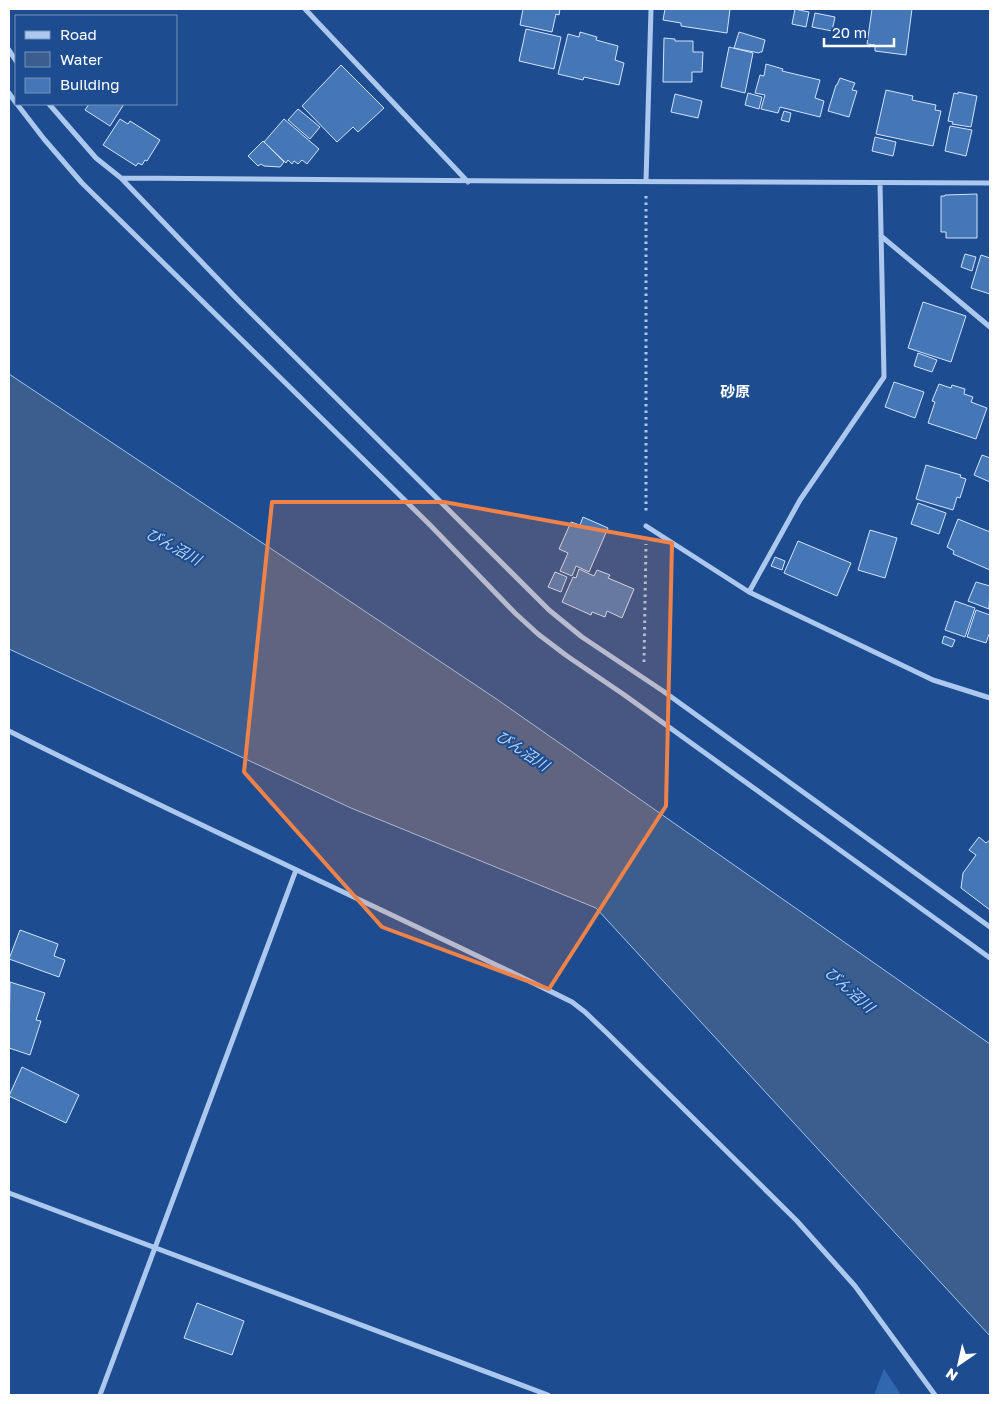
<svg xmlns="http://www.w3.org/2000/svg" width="999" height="1404" font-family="'Golos Text','Noto Sans JP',sans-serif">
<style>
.green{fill:#3067ae}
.water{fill:#3b5e8e;stroke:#9fc3ef}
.building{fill:#4577b7;stroke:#d1e3fa}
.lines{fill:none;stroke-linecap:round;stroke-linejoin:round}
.path{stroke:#acc8ee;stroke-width:3;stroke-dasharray:2.5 4;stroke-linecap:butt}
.minor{stroke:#acc8ee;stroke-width:5}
.marked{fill:#ee8249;fill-opacity:0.2;stroke:#ee8249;stroke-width:4;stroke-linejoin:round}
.labels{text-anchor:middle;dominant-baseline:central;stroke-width:4;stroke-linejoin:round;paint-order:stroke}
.neighbourhood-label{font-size:15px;font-weight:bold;fill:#fff;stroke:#1d4d90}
.water-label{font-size:15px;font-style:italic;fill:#b8d3f5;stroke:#1d4d90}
</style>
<rect width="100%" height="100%" fill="#1d4d90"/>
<path class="green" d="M884,1369L901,1395H874Z"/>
<path class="water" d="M9,374L495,698L990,1044V1336L596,908L351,808L9,649Z"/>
<path class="building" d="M523,9H560L559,15L556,14L552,32L520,25Z
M665,9H730L727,33L681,26V23L663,20Z
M795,9L809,12L806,27L792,24Z
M872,9H912L906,55L875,51V45L867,44Z
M815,13L835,17L832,31L812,27Z
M526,29L561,37L554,69L519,61Z
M580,32L597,37L596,40L618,46L615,60L624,63L619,85L584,77L583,80L558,74L568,34L579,37Z
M739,32L765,40L762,52H760L759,53L734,48Z
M664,38L675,39V41H693V52H703L702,72H692V82H663Z
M729,47L753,53L745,93L721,87Z
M766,64L783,69L782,71L820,80L815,98L824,101L820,117L780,107L778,113L761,109L765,95L755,93L760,75L764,76Z
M341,65L384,108L358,132L353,127L337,142L302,106Z
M840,78L855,83L852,90L857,91L849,117L828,111L836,85H837Z
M886,90L913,96L912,100L936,105L935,110L941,111L933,146L876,134Z
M958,92L977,96L971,127L952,124L953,122L948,121L954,93L958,94Z
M748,93L762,97L759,109L745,105Z
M675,94L702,101L698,118L671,112Z
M89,104H124L110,126L85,110Z
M298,109L320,127L310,139L288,120Z
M784,111L791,113L789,122L781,120Z
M120,119L128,124L130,121L160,140L147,161L145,160L142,165L138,163L136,166L103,145Z
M284,119L319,149L307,164L302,160L298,164L294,161L292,164L288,160L286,163L264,142Z
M950,126L972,130L966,156L945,151Z
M875,137L896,142L893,156L872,151Z
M263,141L284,162L280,167L264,166L261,164L258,166L248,156Z
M977,194V238H946V232H941V196H945V195Z
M965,254L976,257L972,271L961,267Z
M981,255L990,258V296V294L971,288Z
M923,302L966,316L951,362L908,348Z
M918,353L937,360L932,372L914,366Z
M894,382L924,392L915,418L885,407Z
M939,384L951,388L952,385L965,389L964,394L973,397L971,402L987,408L976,439L928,423L935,402L932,401Z
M982,455L990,458V482L974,475Z
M926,465L961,475L960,477L966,479L960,498L957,497L953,510L916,499Z
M918,503L946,513L939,534L911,524Z
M583,517L608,528L589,572L576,566L572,576L560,571L568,553L559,549L571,522L580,525Z
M958,519L990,532V570L953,554L954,551L947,547Z
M870,530L897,538L885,578L858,570Z
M798,541L851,563L837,596L784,573Z
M775,557L785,561L782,570L771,566Z
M579,569L594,576L597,570L610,575L608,578L634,589L622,618L607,611L605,617L592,612L591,615L562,602L573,577L576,578Z
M555,572L567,577L561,592L548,587Z
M976,582L990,586L989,609L968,601Z
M955,601L975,608L965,637L945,630Z
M976,610L990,615V634H989L986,643L967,637Z
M944,636L955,640L952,647L942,643Z
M979,837L986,843L990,840V910L961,888L963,873L976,855L969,850Z
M20,930L58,944L54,956L65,960L59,977L9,959Z
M10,982L45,993L36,1020L41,1021L30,1055L9,1048Z
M22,1067L79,1095L66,1123L9,1096Z
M197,1303L244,1321L232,1355L184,1338Z"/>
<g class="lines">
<path class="path" d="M646,196V512
M644,662L646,544"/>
<path class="minor" d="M305,9L468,182
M9,50L16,61
M9,93L16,103
M17,104L44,139L82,183L430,525L515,613L538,634L567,656L623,694L990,958
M49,104L96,158L121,178L238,300L549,610L582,637L663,691L990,927
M121,178C411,181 700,182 990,183
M646,181L651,9
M881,236L990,327
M646,526L749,592L933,680L990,698
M749,592L800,500L884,377L880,183
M9,731C195,825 385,909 572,1002L585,1012L608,1034L797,1221L855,1286L935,1395
M9,1193L548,1395
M100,1395L296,870"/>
</g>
<path class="marked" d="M272,502H444L672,543L666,806L549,989L382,927L244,772Z"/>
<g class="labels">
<g class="neighbourhood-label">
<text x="735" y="391">砂原</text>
</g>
<g class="water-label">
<text transform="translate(174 546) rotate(29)">びん沼川</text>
<text transform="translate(523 750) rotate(34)">びん沼川</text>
<text transform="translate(850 989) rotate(42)">びん沼川</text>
</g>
</g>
<rect width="999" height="1404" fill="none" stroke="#ffffff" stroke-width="20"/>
<rect x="15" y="15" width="162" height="90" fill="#1d4d90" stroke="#7794bc"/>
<rect x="25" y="31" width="25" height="8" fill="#acc8ee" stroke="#7794bc"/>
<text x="60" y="40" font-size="15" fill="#ffffff">Road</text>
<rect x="25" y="52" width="25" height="15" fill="#3b5e8e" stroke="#7794bc"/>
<text x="60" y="65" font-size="15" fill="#ffffff">Water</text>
<rect x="25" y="78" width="25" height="15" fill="#4577b7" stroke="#7794bc"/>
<text x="60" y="90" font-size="15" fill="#ffffff">Building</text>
<g transform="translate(959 1364) rotate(214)" stroke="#1d4d90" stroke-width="4" paint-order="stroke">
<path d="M0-4L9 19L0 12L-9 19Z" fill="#ffffff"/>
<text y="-8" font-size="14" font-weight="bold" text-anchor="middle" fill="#ffffff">N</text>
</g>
<path d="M824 38v8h70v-8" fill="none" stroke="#ffffff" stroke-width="2.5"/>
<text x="832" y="38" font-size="15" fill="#ffffff" stroke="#1d4d90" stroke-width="4" paint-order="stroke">20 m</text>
</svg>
